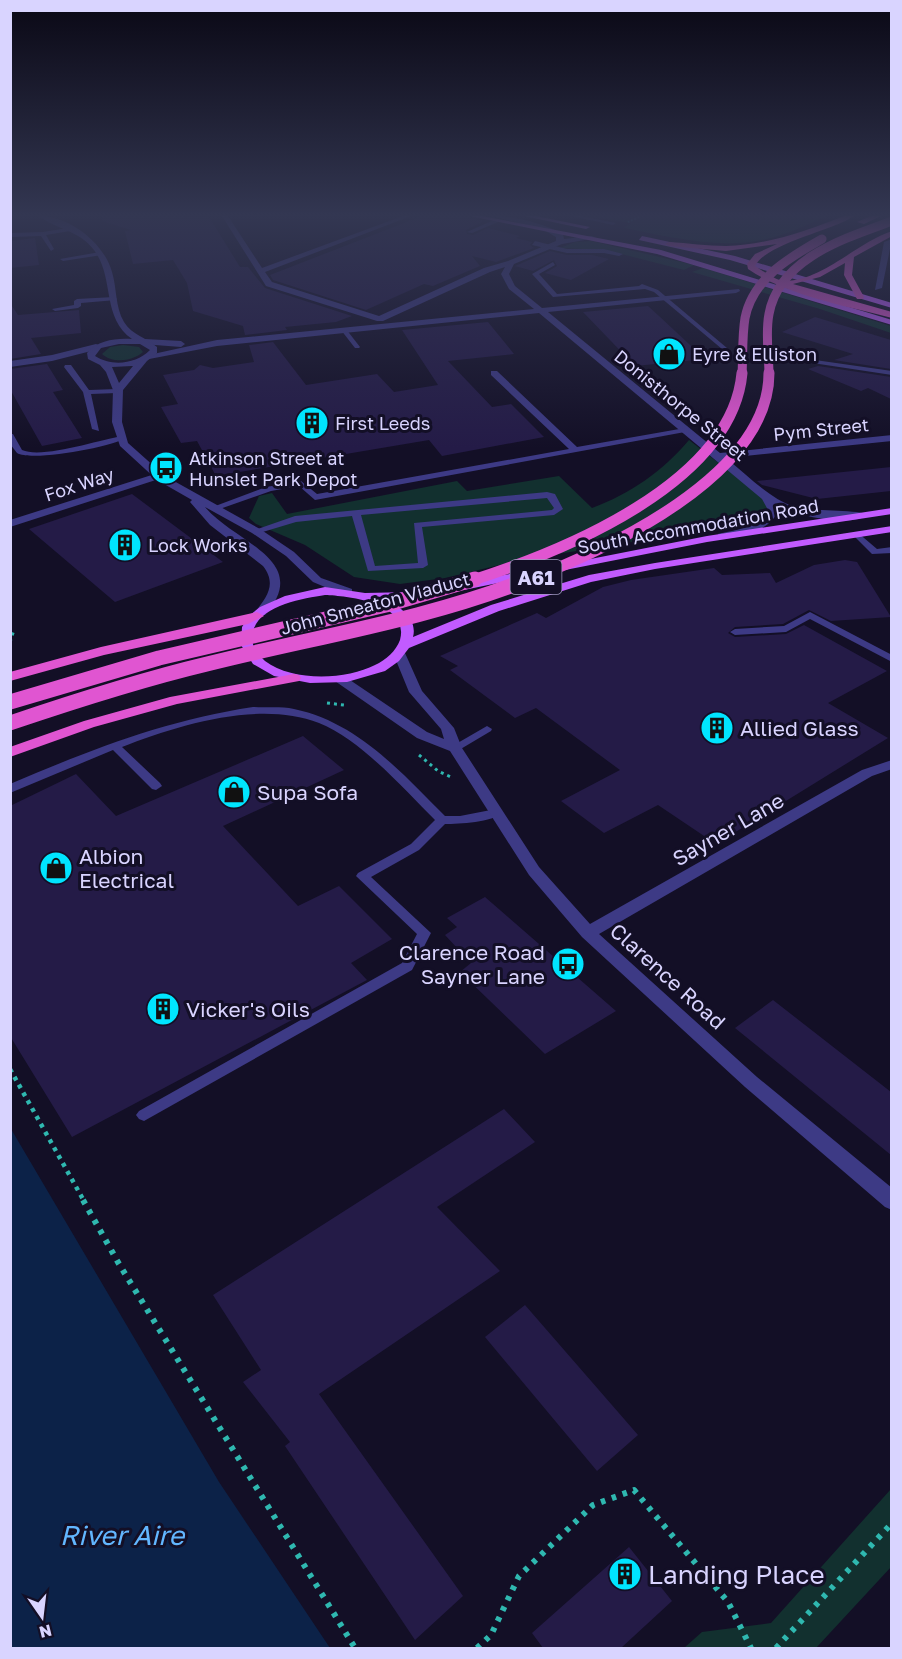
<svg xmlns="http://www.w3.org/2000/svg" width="902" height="1659" font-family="'Golos Text',sans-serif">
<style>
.green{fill:#12302f}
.water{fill:#0c2248}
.building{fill:#241b47}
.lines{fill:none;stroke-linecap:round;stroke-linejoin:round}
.path-far3{stroke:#2fb8b0;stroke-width:2;stroke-dasharray:1.5 2;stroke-linecap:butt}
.path-far2{stroke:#2fb8b0;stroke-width:3;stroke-dasharray:3 4;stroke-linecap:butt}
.path-far1{stroke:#2fb8b0;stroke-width:4.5;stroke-dasharray:4 5;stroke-linecap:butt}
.path{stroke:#2fb8b0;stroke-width:6;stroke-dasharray:4.5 7;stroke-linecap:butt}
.service{fill:#3d3a85;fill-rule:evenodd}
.pedestrian{fill:#3d3a85;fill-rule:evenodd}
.minor{fill:#3d3a85;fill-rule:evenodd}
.tertiary{fill:#3d3a85;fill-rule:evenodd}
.primary{fill:#c25bff;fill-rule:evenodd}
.trunk{fill:#e055d1;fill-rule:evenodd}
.trunk-bridge-far2{stroke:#e055d1;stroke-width:9}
.trunk-bridge-far1{stroke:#e055d1;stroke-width:11}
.trunk-bridge{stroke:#e055d1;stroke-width:15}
.labels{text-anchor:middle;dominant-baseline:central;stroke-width:6;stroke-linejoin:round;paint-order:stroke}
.far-poi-label{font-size:18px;fill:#d9d4ff;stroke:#130f26;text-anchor:start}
.far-street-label{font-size:18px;fill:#d9d4ff;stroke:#130f26}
.shield{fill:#130f26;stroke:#9e99be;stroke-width:1.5}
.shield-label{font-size:20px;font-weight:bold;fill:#d9d4ff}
.poi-label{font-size:21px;fill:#d9d4ff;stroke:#130f26;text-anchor:start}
.street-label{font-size:21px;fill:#d9d4ff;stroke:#130f26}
.near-poi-label{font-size:26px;fill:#d9d4ff;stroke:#130f26;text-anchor:start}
.near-water-label{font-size:27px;font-style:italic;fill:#62b6ff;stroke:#130f26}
</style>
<rect width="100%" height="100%" fill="#130f26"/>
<path class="green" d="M584,216H828C808,224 788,234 767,239C719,250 671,237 624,228L631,223Z
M591,241L694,265L684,270L606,250L560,248L575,242Z
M703,268L891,326V333L820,309L692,272Z
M123,345L139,347L143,352C133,361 113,364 102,354L110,347Z
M689,440L773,505V511L758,522L520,560L445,578L400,584L354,577L305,545L256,524L249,518L259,496L272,493L287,514L457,481L467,491L559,476L592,508C630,494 663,471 689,440Z
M891,1489V1567L816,1648H684L702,1632L771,1623Z"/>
<path class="water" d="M11,1129L219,1482L330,1648H11Z"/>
<path class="building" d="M102,216L209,217L240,267H248L265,288L352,316L336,322L285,327L287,330L245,335L243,326L193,311L187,283L173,260L133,264L125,231L131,230L102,221Z
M422,216H468L470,218L484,221L466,230L467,234L473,235L488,228L520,236L516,238L532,242L530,245L534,248L496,262L472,256L480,266L433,286L424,284L366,310L273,280L270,275Z
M35,238L39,265L10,268V241Z
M550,251L567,255H592L609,259L571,280L545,273L557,266L554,260L533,271L515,266Z
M10,303L18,315L79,310L81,333L31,338L41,354L10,359Z
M648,306L659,316L705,359L635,366L583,312Z
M815,317L891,340V369L834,360L853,354L782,332Z
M488,322L514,354L448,361L492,407L511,404L544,437L442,456L429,440L216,476L197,441L181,443L161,407L178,404L163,375L194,370L200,365L213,368L254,362L249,345L273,342L306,385L377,374L394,392L438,385L402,330Z
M47,364L63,390L53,392L82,438L42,446L10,389V369Z
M818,366L891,377V399L868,388L861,391L808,369Z
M891,467V491L817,499L762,485L757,481Z
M132,494L223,562L115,602L29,529Z
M845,560L857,562L891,617L831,621L809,610L783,624L735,627L728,633L735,637L786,634L804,625L887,671L828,703L888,738L716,844L658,805L604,833L561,801L620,770L536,708L515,718L450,670L458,666L440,656L537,613L546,618L603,587L631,580L714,568L722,575L770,573L776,583L814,565Z
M303,736L344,770L223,826L298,906L339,886L392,939L351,963L367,980L72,1137L10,1036V806L76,774L116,816Z
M485,897L616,1011L545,1054L460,972L471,963L445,935L457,927L447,918Z
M773,1000L891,1092V1155L735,1028Z
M504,1109L535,1142L437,1207L500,1271L319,1394L463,1596L415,1640L285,1446L290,1442L243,1382L261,1370L213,1295Z
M525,1305L638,1435L597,1471L485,1337Z
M629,1547L672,1601L621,1648H543L532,1633Z"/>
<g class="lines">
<path class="path-far3" d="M628,222L641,216"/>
<path class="path-far2" d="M10,642L14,630
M327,703L344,705
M419,755L438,771L451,777"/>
<path class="path-far1" d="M10,1069L84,1201"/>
<path class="path" d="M83,1200L119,1264L355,1648
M477,1648L491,1635L519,1576L593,1505L634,1490L728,1602L751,1648
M776,1648L892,1523"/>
<path class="service" d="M571,216H581L616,223L613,225Z
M496,219L498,222L472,233L467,232Z
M74,227L76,230L46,235L54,249L51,251L41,236L10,237V233L43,232Z
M100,252L102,255L63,261L60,259Z
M553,262L555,265L539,274L557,294L639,286L642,284L658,290L727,348L722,349L654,292L645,289L553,297L532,274Z
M114,297L117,299L116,300L81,303V306L78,308L55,311L52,309L74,305V301L77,299Z
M342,329H346L360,347L359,348H355L341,330Z
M808,359L892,371V375L806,362V360Z
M65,365H71L89,390L117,389L121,391L117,393L91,394L99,431L92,429L83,392L64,367Z
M491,371H497L577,447L685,428L689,430L685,432L315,500L299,486L271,491L214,511L210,508L266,487L301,481L317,494L569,449L491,375Z
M10,434H13L22,450C42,459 99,440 122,436L126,438C111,447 32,462 17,453L10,444Z
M547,492L555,494L563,509L554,515L422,527L428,565L423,568L368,571L352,516L296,522L256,534L252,531L295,516ZM547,498L554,508L552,510L414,523L418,563L375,566L361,515Z
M857,532L877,549L892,547V553L872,554L853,535Z
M810,612L892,655V662L810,619L786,632L735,635L730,632L735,629L784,626Z
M253,707C266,708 281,706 294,709C357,722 401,772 445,816H460L496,809L502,813C493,822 459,824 445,824L419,850L371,877L431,933L412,970L144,1121L139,1119L136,1115L139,1111L402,963L417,934L356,876L358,873L411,844L435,820C404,789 360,739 319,723C259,700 179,725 122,747L160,783L162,786L156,790L152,789L113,750L10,793V784C90,750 166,720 253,707Z
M487,726L492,729L491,731L459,750L455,751L449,748Z"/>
<path class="pedestrian" d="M535,241L567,249H604L623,254L619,256L604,253H567L532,245Z"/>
<path class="minor" d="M222,216H228L262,268L403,216H411L265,272L272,282L379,316L484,268L508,261L556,241V237L542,229L492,216C516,216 542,223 563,234L564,239L592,236L596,238L562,244L514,264L509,274L515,286L542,308L739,289L740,291L736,293L548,312L720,453L892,435V441L726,458C747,475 768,497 794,507C811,512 860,509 867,515C851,528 796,515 777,507C780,528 734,541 718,538V534C735,530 760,528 768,510L762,499L539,313L217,346L144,360V356L217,340L534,309L509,289L501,274L505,267L490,272L383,321H377L266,286Z
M892,239L882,288L875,290L884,242Z
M145,339L181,341L185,344L181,347L142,344V340Z
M96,344L99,345V349L52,361L10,367V361L52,355Z
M158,473L163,476L162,478L10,527V520Z
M399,649L405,653L422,691L454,728L462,748L539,867L590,924L862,770L892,760V769L872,776L599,934L757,1077L892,1188V1210L885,1207L745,1087L582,937L529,875L450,751L417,738L332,679L334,676H344L427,732L444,739L441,729L409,692L393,653Z"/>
<path class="tertiary" d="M39,216C70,216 104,243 112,272C117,288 115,307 124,322C132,335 147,338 157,347V353L147,361L123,390L122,422L128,443L165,476L260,529L294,552L321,578L352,589V595H344L313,582L286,556L252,533L205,507C235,543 313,560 265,615H257L255,612C267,597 277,584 263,566L210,525L190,502L192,500L157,480L120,446L112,422L113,390L106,372L100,365L88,359L87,353C98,340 116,338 132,339C101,317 115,278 94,250C79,230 55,229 39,216ZM119,344H140L150,350C136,364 112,367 95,356L101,348ZM132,366H133L119,383L112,367Z"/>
<path class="primary" d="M470,216H482L661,250L892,320V325L657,254Z
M524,216H536L590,227L586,229Z
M642,236L735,256L892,303V308L730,260L639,240Z
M892,508V514L707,542L555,572L549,569L555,566L707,536Z
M892,526V532L655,569L591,582L499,611L409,648L399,661L385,671L347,682L310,683L274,676L253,664L241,645L242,627L250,615L260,607L285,596L325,587L365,593L411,592L413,595L407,599H384C399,606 418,618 413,637L491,605L589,575L655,563ZM325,595C350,596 410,603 400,640C396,651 386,660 375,665C346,680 293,682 265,661C258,655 252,647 252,638C253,606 301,599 325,595Z
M532,570L538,573L536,575L464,590L458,586L464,582Z"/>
<path class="trunk" d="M844,216H854C832,231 767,243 755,266C763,271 776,281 785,281C824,280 856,243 892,231V236L854,257L852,275L864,297L863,299H857L844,275L845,263L820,277L793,284L892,312V318C847,306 786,295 748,269L747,264L755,254L777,244L726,251L669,246L665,244L669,242C688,243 707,246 726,246C767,245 806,231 844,216Z
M871,216H881L864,224L857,222Z
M257,612L264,616L248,624L104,655L10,681V672L101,647Z
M294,674L299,675L301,678L299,681L177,704L94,727L10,757V747L84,721L170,697Z"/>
<path class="trunk-bridge-far2" d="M742,375C743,356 742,336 745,318C753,278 790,257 822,239
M769,375C769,355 765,334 769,314C779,258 846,238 892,221"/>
<path class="trunk-bridge-far1" d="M470,581C561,552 732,484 742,373
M525,581C606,550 769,476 769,373"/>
<path class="trunk-bridge" d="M10,702L159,658L386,605L475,579
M10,723C75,701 140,680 207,664C314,637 426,620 529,579"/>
</g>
<linearGradient id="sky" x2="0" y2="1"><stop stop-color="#0a0815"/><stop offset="0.48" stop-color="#333752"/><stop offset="1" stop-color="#333752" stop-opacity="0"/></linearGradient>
<rect width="902" height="448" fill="url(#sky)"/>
<defs>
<g id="shop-disc" transform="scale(1.725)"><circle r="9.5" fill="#00e5ff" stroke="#130f26"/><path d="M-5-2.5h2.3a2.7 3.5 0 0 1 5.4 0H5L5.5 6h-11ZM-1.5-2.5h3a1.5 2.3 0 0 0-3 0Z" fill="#111"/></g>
<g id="building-disc" transform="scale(1.725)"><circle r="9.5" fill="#00e5ff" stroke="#130f26"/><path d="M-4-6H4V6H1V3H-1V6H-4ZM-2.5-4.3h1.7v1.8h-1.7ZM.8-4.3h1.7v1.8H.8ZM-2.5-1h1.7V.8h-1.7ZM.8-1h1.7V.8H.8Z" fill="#111"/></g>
<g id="bus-disc" transform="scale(1.725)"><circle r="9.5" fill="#00e5ff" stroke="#130f26"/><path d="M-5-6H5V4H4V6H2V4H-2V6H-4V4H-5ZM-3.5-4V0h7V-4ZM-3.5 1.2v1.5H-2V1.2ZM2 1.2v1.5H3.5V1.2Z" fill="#111"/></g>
</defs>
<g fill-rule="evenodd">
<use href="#shop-disc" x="669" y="354"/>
<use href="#building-disc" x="312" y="423"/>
<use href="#bus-disc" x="166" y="468"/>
<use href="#building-disc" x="125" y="545"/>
<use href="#building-disc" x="717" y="728"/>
<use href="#shop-disc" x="234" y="792"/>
<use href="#shop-disc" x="56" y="868"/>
<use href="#bus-disc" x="568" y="964"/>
<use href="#building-disc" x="163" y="1009"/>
<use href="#building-disc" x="625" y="1574"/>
</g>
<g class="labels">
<g class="far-poi-label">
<text x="692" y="354">Eyre &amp; Elliston</text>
<text x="335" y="423">First Leeds</text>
<text x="189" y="458">Atkinson Street at<tspan x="189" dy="21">Hunslet Park Depot</tspan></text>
<text x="148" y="545">Lock Works</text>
</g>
<g class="far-street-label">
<text transform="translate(681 405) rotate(39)">Donisthorpe Street</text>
<text transform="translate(821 429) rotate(-6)">Pym Street</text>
<text transform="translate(79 484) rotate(-18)">Fox Way</text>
<text transform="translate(698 526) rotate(-10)">South Accommodation Road</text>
<text transform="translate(375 603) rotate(-15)">John Smeaton Viaduct</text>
</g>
<rect class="shield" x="510.5" y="560" width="51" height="34" rx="4.5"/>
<g class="shield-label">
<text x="536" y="577">A61</text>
</g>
<g class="poi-label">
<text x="740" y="728">Allied Glass</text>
<text x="257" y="792">Supa Sofa</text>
<text x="79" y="856">Albion<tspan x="79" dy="24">Electrical</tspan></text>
<text x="545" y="952" text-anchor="end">Clarence Road<tspan x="545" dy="24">Sayner Lane</tspan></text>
<text x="186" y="1009">Vicker's Oils</text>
</g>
<g class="street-label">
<text transform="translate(728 829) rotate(-30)">Sayner Lane</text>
<text transform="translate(668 976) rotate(42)">Clarence Road</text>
</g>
<g class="near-poi-label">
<text x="648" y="1574">Landing Place</text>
</g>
<g class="near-water-label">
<text x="122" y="1535">River Aire</text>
</g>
</g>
<rect width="902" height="1659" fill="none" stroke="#d9d4ff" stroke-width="24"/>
<g transform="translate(42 1617) rotate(166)" stroke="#130f26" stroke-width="4.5" paint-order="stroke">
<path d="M0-4.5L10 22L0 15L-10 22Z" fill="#d9d4ff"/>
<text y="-9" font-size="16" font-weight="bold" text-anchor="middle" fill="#d9d4ff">N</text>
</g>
</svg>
